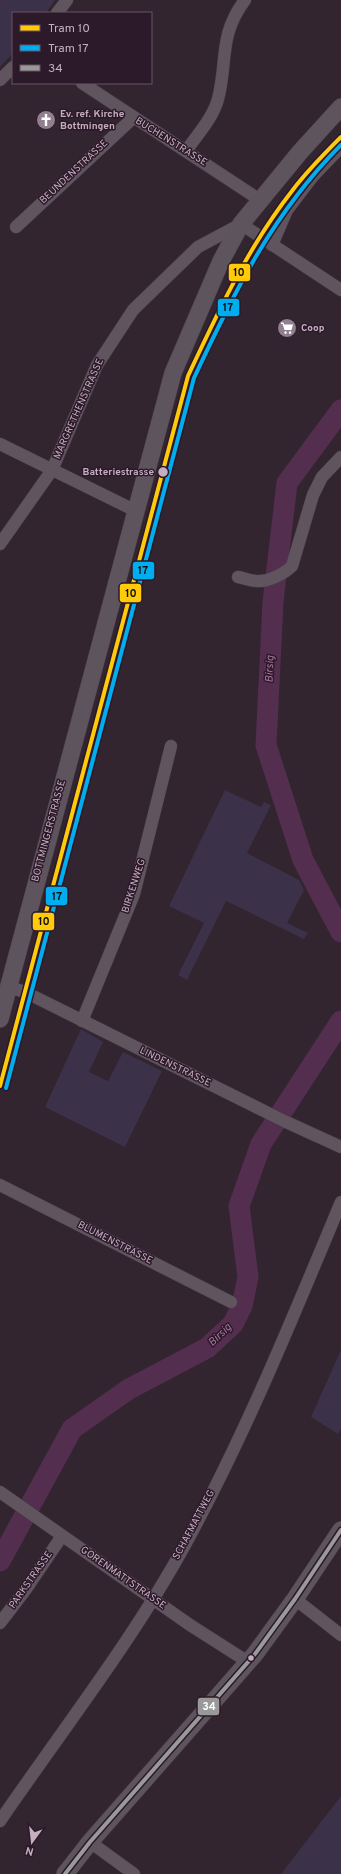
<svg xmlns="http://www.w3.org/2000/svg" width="341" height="1874" font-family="Overpass,sans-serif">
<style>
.green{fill:#3b3148}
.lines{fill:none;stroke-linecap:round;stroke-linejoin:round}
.river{stroke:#542e4f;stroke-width:21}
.minor-casing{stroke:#4b4149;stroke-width:13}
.secondary-casing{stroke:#4c404a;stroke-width:18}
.minor{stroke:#60555e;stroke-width:12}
.secondary{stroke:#5e545d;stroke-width:17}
.bus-1-casing{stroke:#2c1929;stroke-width:7}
.bus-1{stroke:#999;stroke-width:4}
.tram-1-casing{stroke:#2c1929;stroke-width:7}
.tram-2-casing{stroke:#2c1929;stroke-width:7}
.tram-1{stroke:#feca0a;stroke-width:4}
.tram-2{stroke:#00aeef;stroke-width:4}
.stop-dot{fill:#c4aec0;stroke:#2c1929;stroke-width:1.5}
.labels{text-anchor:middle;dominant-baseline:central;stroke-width:3;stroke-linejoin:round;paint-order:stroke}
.poi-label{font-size:10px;font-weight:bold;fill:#c4aec0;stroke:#2c1929;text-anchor:start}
.street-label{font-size:10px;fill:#c4aec0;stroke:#2c1929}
.stop-label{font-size:10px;font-weight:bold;fill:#c4aec0;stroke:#2c1929;text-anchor:end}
.water-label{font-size:11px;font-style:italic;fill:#ac76a5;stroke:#2c1929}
.line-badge{stroke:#2c1929;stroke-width:1.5}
.badge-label{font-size:11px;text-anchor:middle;font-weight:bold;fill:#fff}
.pale-badge-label{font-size:11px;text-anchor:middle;font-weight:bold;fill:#111}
</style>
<rect width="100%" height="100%" fill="#322530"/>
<path class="green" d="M0,0H55L46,13H13V53L0,67Z
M225,790L261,807L264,802L271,805L247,853L299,880L304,890L287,923L308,933L304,939L226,901L187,980L178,975L204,923L169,906Z
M81,1029L103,1042L89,1072L108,1081L123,1052L162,1071L125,1147L45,1107Z
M341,1350V1429L338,1434L311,1417Z
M341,1796V1874H281Z"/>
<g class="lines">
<path class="river" d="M341,410L287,483L273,602L266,745L303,860L341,932
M0,1561L72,1429L129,1389L207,1348L233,1324L242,1306L248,1277L239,1206L261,1144L341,1021"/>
<g class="minor-casing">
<path id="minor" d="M57,13L67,0
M0,80L13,67
M82,83L260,200
M186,151C197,135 213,118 218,99C228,61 218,36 245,0
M16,227L133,118
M272,245L287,210L313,176L341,147
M0,444L136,511
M0,544L52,470L97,365L133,310L198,247L241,224L341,290
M238,577C245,578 253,582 260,581C270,581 285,573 292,566L313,495L322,477L341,457
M9,987L25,992L284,1121L341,1147
M82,1021L134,894L171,746
M0,1185L231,1302
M0,1492L190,1625L248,1662
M295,1599L341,1635
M0,1623L26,1589L62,1536
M0,1821C63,1729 133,1640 186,1543C246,1433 293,1317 341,1202
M90,1842L134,1874"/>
</g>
<g class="secondary-casing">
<path id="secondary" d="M0,1019L173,373L221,261L241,224L300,152L341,107
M65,1874L90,1842L255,1654L295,1599L341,1530"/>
</g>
<use href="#minor" class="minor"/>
<use href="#secondary" class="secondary"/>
<g class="bus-1-casing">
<path id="bus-1" d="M65,1874L90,1842L255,1654L295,1599L341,1530"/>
</g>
<use href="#bus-1" class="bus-1"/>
<g class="tram-1-casing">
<path id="tram-1" d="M0,1086L188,376C218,312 248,247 292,191C307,171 324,154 341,137"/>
</g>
<g class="tram-2-casing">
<path id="tram-2" d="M6,1088L194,378C234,292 273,213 341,145"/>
</g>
<use href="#tram-1" class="tram-1"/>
<use href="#tram-2" class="tram-2"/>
</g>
<defs>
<g id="church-disc" transform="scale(1)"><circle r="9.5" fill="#917e8e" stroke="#2c1929"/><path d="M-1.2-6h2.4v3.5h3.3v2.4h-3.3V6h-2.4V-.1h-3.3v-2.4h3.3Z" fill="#fff"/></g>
<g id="supermarket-disc" transform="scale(1)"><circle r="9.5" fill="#917e8e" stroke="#2c1929"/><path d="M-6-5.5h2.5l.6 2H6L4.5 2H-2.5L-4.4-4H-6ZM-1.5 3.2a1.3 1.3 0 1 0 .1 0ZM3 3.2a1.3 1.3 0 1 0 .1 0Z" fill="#fff"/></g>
</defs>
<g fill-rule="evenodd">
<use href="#church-disc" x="46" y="120"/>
<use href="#supermarket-disc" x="287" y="328"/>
</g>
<g class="stop-dot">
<circle cx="163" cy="472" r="5.5"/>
<circle cx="251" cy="1658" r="3.5"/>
</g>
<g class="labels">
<g class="poi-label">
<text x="60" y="114">Ev. ref. Kirche<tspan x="60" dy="12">Bottmingen</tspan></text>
<text x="301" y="328">Coop</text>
</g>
<g class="street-label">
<text transform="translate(171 142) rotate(32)">BUCHENSTRASSE</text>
<text transform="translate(74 172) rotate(-43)">BEUNDENSTRASSE</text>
<text transform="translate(79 409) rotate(-66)">MARGRETHENSTRASSE</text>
<text transform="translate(49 831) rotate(-75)">BOTTMINGERSTRASSE</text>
<text transform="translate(134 886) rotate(-72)">BIRKENWEG</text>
<text transform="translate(175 1067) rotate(26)">LINDENSTRASSE</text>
<text transform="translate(115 1243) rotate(27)">BLUMENSTRASSE</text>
<text transform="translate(194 1525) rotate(-62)">SCHAFMATTWEG</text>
<text transform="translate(123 1578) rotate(35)">GORENMATTSTRASSE</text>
<text transform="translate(31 1580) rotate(-55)">PARKSTRASSE</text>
</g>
<g class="stop-label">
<text x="154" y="472">Batteriestrasse</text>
</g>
<g class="water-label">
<text transform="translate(270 669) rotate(-88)">Birsig</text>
<text transform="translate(220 1335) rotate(-44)">Birsig</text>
</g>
</g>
<g class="line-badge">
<rect x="228" y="263" width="23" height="19" rx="4" fill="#feca0a"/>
<rect x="217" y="298" width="23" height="19" rx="4" fill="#00aeef"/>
<rect x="132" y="561" width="23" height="19" rx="4" fill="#00aeef"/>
<rect x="119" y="583" width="23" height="20" rx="4" fill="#feca0a"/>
<rect x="45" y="886" width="23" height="20" rx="4" fill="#00aeef"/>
<rect x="32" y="912" width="23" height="19" rx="4" fill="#feca0a"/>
<rect x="197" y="1697" width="23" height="19" rx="4" fill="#999"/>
</g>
<g class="badge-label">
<text x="209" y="1710">34</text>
</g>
<g class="pale-badge-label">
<text x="239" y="276">10</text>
<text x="228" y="311">17</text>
<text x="143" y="574">17</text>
<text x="131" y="597">10</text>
<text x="57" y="900">17</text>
<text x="44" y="925">10</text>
</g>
<rect x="12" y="12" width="140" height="72" fill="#2c1929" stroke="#695565"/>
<rect x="20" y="25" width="20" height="6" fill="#feca0a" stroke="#695565"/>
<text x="48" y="32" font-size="12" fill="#c4aec0">Tram 10</text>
<rect x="20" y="45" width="20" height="6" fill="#00aeef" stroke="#695565"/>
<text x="48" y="52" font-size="12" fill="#c4aec0">Tram 17</text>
<rect x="20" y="65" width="20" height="6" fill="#999999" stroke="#695565"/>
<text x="48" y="72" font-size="12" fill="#c4aec0">34</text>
<g transform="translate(32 1842) rotate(195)" stroke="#2c1929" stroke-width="3" paint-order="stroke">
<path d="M0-3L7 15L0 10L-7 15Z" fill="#c4aec0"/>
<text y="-6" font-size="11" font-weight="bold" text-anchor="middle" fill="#c4aec0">N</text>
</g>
</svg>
